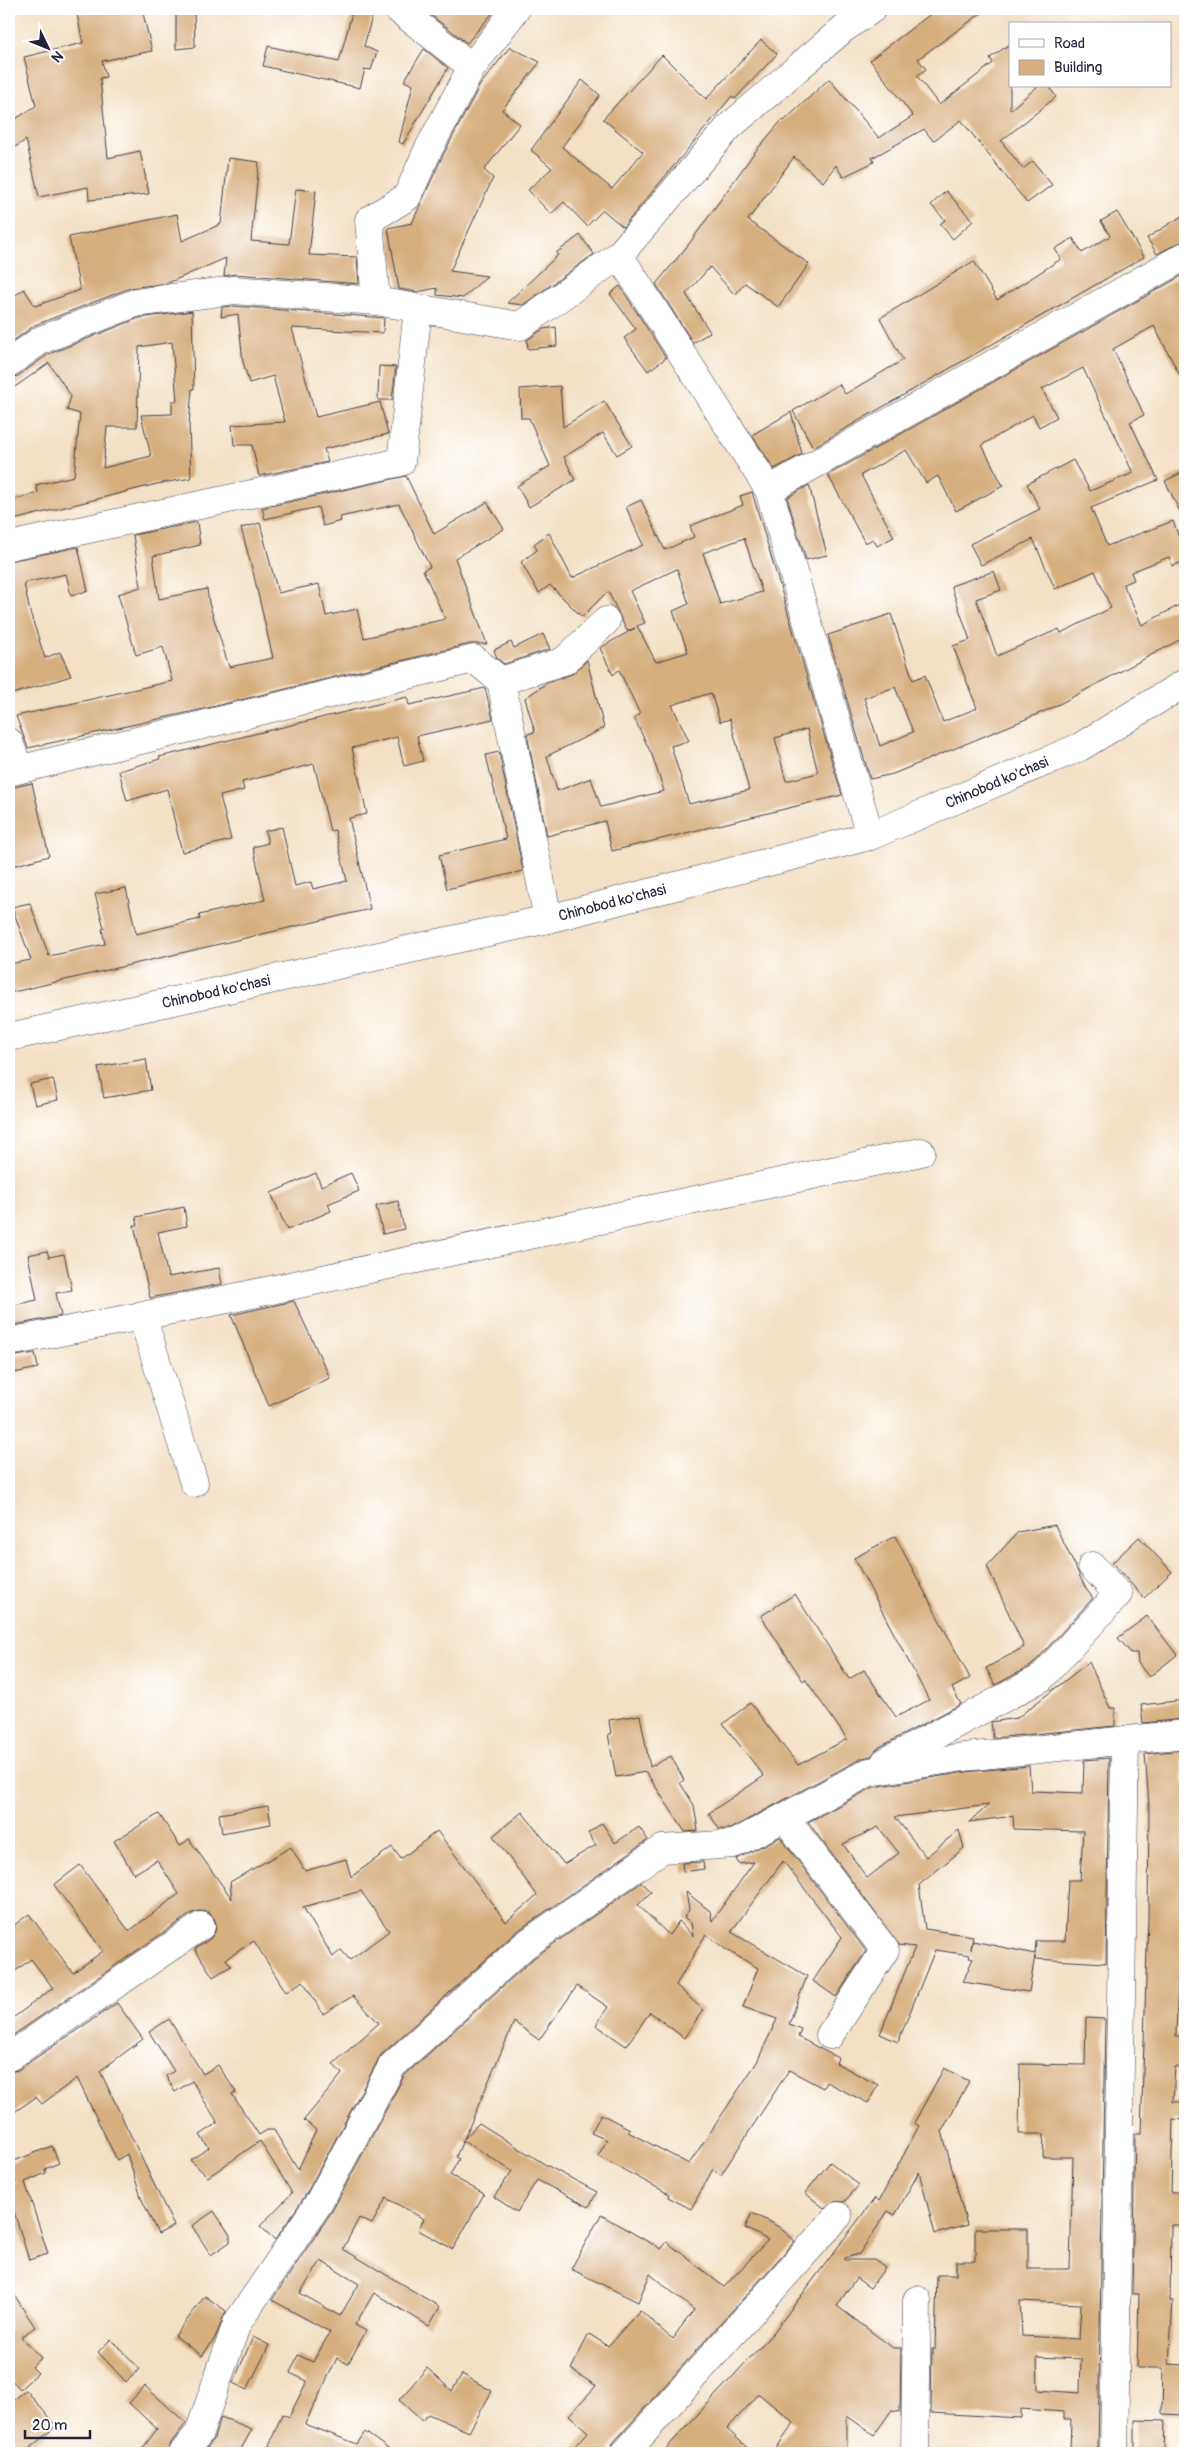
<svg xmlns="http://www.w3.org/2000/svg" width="1194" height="2462" font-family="Pangolin,sans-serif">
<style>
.building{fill:#d7af7e;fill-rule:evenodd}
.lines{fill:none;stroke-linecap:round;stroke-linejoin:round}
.minor-casing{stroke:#413f50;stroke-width:29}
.minor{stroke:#fff;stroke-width:28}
.labels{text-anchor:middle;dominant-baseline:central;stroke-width:5;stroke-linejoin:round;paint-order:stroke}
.street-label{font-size:15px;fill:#22223b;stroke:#fff}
</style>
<rect width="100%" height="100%" fill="#fff"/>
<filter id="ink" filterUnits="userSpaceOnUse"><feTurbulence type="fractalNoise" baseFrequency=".02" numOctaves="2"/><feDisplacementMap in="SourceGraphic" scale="10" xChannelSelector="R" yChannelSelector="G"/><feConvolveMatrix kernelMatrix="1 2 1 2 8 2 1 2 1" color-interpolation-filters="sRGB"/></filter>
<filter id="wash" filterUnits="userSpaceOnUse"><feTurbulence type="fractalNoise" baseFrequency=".0096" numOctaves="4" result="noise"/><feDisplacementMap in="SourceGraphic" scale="20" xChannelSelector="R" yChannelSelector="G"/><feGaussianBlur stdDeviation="1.12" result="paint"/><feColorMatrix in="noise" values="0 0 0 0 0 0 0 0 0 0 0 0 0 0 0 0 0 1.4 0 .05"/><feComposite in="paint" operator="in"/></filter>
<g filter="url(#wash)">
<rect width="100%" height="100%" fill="#f3e1c6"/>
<g id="blocks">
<path class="building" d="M100,9H142L152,51L102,61L106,77L100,78L108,158L140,151L149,194L89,200L88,187L39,197L26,140L9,151V123L36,106L24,57L83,43L77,14Z
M176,9H194L195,47L176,49Z
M353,9H374L364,46L377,52L371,70L365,69L360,88L263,66L268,46L339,62Z
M423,9H496L467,43Z
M937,9H987L918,59L926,69L917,76L939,105L993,63L990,58L1010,44V110L1038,86H1049L1056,97L1001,141L1023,169L1033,161L1052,185L1027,203L961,120L933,141L924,129L872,158L874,162L843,177L836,165L823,182L794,157L748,220L809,264L778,307L745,283L735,295L710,267L686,294L710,332L693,343L656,284L689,244L754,153L782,120L784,121L829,79L879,138L913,116L870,60Z
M761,40L777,54L735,99L732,96L623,227L603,210L587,226L564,202L551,214L528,190L552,168L531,150L582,80L600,95L562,147L612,189L643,152L603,119L662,55L706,99Z
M510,47L540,62L502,110L520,124L484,170L493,178L450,271L487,276L463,298L437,295V288L417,292L399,289L388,228L412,223L442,157L480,85Z
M424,49L448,68L403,144L399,142L413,85L404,81Z
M228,158L259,162L251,241L289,244L296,189L316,191L309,255L357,257L359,284L235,274L224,276L226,258L168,283L130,288L35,325L9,344V300L24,289L35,306L80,290L69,237L177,214L182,241L221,224Z
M946,191L973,221L953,239L940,224L945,220L931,205Z
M1117,212L1144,257L813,447L793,411L839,384L845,394L903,360L880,318L974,261L997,300L1061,259L1055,249L1073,238L1082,253L1110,236L1101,221Z
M1185,214V240L1157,254L1147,238Z
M580,235L594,254L523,305L507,303L558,255L556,253Z
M1185,274V385L1154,326L1113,349L1144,415L1130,422L1158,480L1091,508L1107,546L1173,521L1185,553V561L1172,566L1169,557L1131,572L1134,580L1123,584L1142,625L1185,602V637L1050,709L893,774L870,779L828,635L891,614L913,680L925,675L943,722L977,708L953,646L970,640L951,586L994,571L1001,590L976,599L997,656L1059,629L1061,633L1111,608L1095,571L1055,589L1033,539L981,565L970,544L1040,509L1027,484L1073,460L1090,491L1133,473L1083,368L1042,389L1057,417L1039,427L1033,415L982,445L1003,486L956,511L938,476L926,483L906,450L861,475L894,537L877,546L873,539L865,543L828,475ZM895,687L913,732L880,746L864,698Z
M620,286L666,358L648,371L624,338L636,329L610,294Z
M234,306L384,318L383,333L292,328L316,417L380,402L388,434L324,449L328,462L259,476L252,445H234L232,425L285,422L273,376L249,383L243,362L238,314L221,317L222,307Z
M192,311L194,389H192L189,424L191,478L157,484L9,521V501L38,493L36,485L74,476L80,414L67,410L71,396L49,363L9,391V378L18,376L49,354L139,318ZM172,342L177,401H172V414L141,415L151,456L103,468L107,427H137L139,347Z
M556,327L557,346L528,349L527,340L543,329Z
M379,366L396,367L392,400H378Z
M560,386L563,427L604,401L632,446L617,455L603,433L564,457L575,480L529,507L517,486L550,466L529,418H521L520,389Z
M791,412L802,454L774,469L752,435Z
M1185,471V522L1165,481Z
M406,476L434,534L487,502L504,529L455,558L487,644H470L199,710L28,748L16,716L172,681L163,647L136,655L118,594L141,587L133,535L197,522L200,545L153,556L159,599L207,589L209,603L229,667L273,658L253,572L241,528L260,523L278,593L319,584L326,616L357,609L364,638L445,619L423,570L430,567L399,504L340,517L341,521L323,526L318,507L265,519L262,508Z
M809,485L827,555L806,560L787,498Z
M752,492L842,795L612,851L605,821L547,836L527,734L535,732L525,698L547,683L574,673L587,660L604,728L547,756L557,791L591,778L601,807L664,791L652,755L634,718L640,714L619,670L613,675L600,648L635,628L627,631L608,591L582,617L550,585L539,593L521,562L537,550L534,544L549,533L572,578L643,545L626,507L641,500L665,550L694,537L690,526L743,505L740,496ZM744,538L762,592L720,604L703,553ZM677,569L689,604L673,611L688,652L656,662L637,626L645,623L630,591ZM711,693L720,722L730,719L749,790L689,804L671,746L689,741L672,705ZM807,729L818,773L786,781L775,738Z
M78,547L88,591L71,595L66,574L24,583L30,612L45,658L60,652L71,676L9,695V561Z
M543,634L550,649L504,664L497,658L494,650L511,642L514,648Z
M485,688L493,719L417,736L423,761L404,766L397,737L352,748L367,814L349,818L370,909L9,993V964L31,960L12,907L30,903L49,956L105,944L102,929L104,928L95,894L126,888L136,934L200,919L199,915L265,900L253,847L268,843L265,831L282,827L295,886L311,882L313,889L347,881L335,830L330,831L314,764L242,782L244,790L220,796L231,840L182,852L167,789L127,801L119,771L160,759L159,757L407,697L409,705Z
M499,752L523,871L447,889L439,855L506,839L486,755Z
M32,783L49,856L9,867V788Z
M146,1059L151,1090L104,1098L98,1067Z
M53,1079L58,1100L35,1105L30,1084Z
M316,1173L321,1186L351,1173L359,1191L328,1204L331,1211L287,1230L271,1193Z
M398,1201L404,1229L383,1234L376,1206Z
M184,1207L187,1226L158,1232L168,1277L219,1268L222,1284L150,1298L134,1225H138L136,1217Z
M47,1251L49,1257L64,1254L72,1290L56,1293L61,1316L9,1326V1306L37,1300L28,1255Z
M294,1301L330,1378L269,1406L231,1315Z
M35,1353L38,1368L9,1374V1357Z
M1055,1525L1086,1589L1093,1598L1031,1666L995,1685L986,1668L1024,1647L987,1566L1018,1532Z
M895,1536L970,1678L952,1688L961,1704L878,1748L871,1756L862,1758L730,1829H719L709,1813L764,1776L723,1724L750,1703L798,1765L847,1739L805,1679L803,1681L761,1616L795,1594L849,1679L864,1670L896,1717L929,1700L854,1558Z
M1139,1537L1172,1572L1144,1598L1112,1563Z
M1147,1616L1177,1655L1149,1677L1138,1663L1137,1653H1131L1118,1638Z
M1089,1662L1110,1708H1115V1726L993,1738L991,1722L1017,1718Z
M1185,1700V1719L1143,1723L1141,1705Z
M640,1715L650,1767L671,1756L684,1780L680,1783L694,1805L698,1831L685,1832L646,1772L616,1777L608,1734H611L609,1720Z
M1182,1750L1183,1783H1185V1978H1178L1176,2036H1185V2067H1175L1173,2102H1185V2120L1173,2119L1171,2192H1185V2225H1171L1170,2301H1173L1169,2364L1185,2365V2415L1162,2414L1163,2368H1137L1139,2294H1132L1135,2134H1141L1148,1918L1149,1805L1145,1754Z
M1109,1758L1106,1963L1035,1959V1956L1029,1992L963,1982L973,1958L969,1957L970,1955L935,1950L898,2042L880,2034L915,1947L899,1945L808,1822L874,1787L966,1772L1029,1766L1031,1791L1083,1793L1084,1760ZM989,1805L969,1822L1013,1816L1014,1829L1083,1831L1080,1880H1068L1065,1941H1036L1035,1954L973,1941L971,1949L973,1936L925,1929L919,1885L964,1848L959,1830L926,1857L895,1817ZM878,1827L899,1853L867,1878L843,1844Z
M268,1806L271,1824L222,1833L219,1814Z
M522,1812L564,1864L596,1845L588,1833L602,1823L615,1843L639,1827L648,1840L515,1933L381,2055L305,2196L275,2240L260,2226L292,2193L260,2141L208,2177L190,2160L209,2148L200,2135L218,2123L192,2081L175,2092L166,2076L174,2071L149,2032L169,2019L203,2074L218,2065L236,2092L232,2094L259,2135L267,2130H274L298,2170L316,2130L304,2120L342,2074L333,2064L379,2023L353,1996L323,2014L303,1981L286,1992L254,1941L226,1959L231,1966L213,1977L195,1949L210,1939L215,1932L216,1924L214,1918L208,1912L199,1911L192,1913L9,2038V2021L53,1988L31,1959L9,1976V1929L29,1914L73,1973L103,1951L54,1885L80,1865L129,1931L179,1894L157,1860L134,1874L114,1841L159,1814L180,1846L189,1839L232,1899L230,1882L291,1847L305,1871L346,1859L351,1877L392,1847L401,1859L437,1831L506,1922L537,1895L493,1836ZM361,1891L389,1931L350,1960L341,1950L333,1957L303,1907Z
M780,1837L866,1951L836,1997L813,1981L842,1937L783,1861L731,1932L807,1976L789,2024L801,2029L798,2037L838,2058L836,2063L878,2085L868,2103L826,2082L823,2088L789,2070L721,2175L713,2169L691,2209L668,2197L669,2194L598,2156L607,2140L591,2133L601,2114L630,2129L628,2132L689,2164L757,2062L777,2019L743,2007L758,1968L725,1949L706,1934L676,1985L703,2010L684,2038L650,2012L626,2046L596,2025L608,2007L577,1986L539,2040L514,2022L464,2139L479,2123L546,2165L597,2192L589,2207L537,2180L517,2212L494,2197L512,2171L463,2140L456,2157L459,2159L450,2175L484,2194L453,2249L418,2230L424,2219L386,2198L372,2224L359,2218L343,2249L440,2307L429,2326L374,2293L355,2325L366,2331L348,2364L337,2358L305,2424L357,2444L365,2432L394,2453H266L282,2414L289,2417L307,2381L290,2373L298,2355L313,2362L330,2332L272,2300L332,2211L404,2076L535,1957L642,1882L651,1892L638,1905L669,1935L679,1921L693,1936L691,1923L684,1917L689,1910L686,1892L710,1911L712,1921L754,1862L739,1864L736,1859ZM321,2261L359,2284L340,2316L300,2293Z
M703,1862L704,1869L683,1872L682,1863Z
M117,2003L143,2039L100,2071L174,2226L158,2234L142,2200L127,2154L117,2160L77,2078L42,2104L36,2097L9,2116V2072L18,2070Z
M1086,2018L1105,2019L1098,2453H1070L1071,2419H1064V2412L1021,2409V2418L931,2413L932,2349H935L937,2275H956V2261H975V2229H1028V2269H1070L1073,2157H1043L1044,2134H1019L1020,2064L1085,2065ZM1020,2301L1081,2304L1079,2339L1022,2336ZM1037,2357L1081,2359L1080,2393L1038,2390Z
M944,2068L969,2081L942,2131L967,2225L935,2234L919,2172L895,2215L888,2211L859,2254L845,2258V2260H874L885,2268L870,2288L856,2278L837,2306L893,2348H901L900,2412L891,2411L874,2435L847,2416V2453H773L794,2423L759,2394L727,2429L753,2453H662L773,2333L875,2198L879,2201L919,2126L914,2123Z
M52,2146L59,2163L45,2169L46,2173L25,2182L48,2254L29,2260L12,2205L9,2208V2187L16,2183L9,2163Z
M830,2162L859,2185L844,2202L834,2201L824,2208L805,2193Z
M214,2211L230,2235V2242L211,2255L192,2226Z
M752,2213L779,2227L795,2241L613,2443L610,2453H570L588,2432L569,2415L596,2386L571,2369L589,2334L608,2346L640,2310L672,2339L694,2310L650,2274L638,2302L571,2269L601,2215L661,2249L667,2242L724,2287L768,2240L745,2228Z
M9,2287L35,2327L21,2337L41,2358L32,2367L38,2373L20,2389L9,2377Z
M205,2296L226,2311L215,2338L202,2356L175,2336Z
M253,2337L269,2345L247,2390L233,2383Z
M111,2339L140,2369L126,2382L98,2352Z
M427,2368L452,2391L462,2374L492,2391L469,2432L428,2414L422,2421L399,2400Z
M145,2386L186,2423L171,2443L168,2453H139L157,2429L129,2403Z
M26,2390L56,2426L24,2453H15L9,2446V2404Z
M221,2417L252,2429L239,2453H203L214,2438Z
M1135,2420L1165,2421L1164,2453H1135Z"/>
</g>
</g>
<g filter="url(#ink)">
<use href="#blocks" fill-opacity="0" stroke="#413f50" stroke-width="1"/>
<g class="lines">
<g class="minor-casing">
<g id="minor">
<path d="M398,9L472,67"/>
<path d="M619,255L769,490L870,836"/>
<path d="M376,301L369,220L407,197L428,150L472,67L516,9"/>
<path d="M9,363L41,340L135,303L234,290L376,301L520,326L619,255L729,127L843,29L872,9"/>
<path d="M769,490L1185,256"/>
<path d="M9,546L401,462L418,309"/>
<path d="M501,681L564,661L606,621"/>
<path d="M9,742L19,769"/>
<path d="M9,772L474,659L501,681L548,919"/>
<path id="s1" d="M9,1037L548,919L870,836L1080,747L1185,683"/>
<path d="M142,1315L194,1483"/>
<path d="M9,1342L233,1298L921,1152"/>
<path d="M885,1762L1041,1678L1118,1594L1092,1566"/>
<path d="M785,1818L885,1950L830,2035"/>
<path d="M9,2057L201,1926"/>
<path d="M183,2453L199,2433L237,2323L318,2204L392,2066L525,1945L662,1849L734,1844L869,1772L964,1757L1185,1734"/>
<path d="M625,2453L838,2216"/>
<path d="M915,2453L917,2300"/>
<path d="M1114,2453L1125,1740"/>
</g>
</g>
<use href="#minor" class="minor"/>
</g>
</g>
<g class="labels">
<g class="street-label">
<text stroke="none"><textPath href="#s1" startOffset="1022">Chinobod ko'chasi</textPath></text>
<text stroke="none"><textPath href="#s1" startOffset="618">Chinobod ko'chasi</textPath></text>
<text stroke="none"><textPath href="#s1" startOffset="212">Chinobod ko'chasi</textPath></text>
</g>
</g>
<rect width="1194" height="2462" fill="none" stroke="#fff" stroke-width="30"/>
<rect x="1009" y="22" width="162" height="65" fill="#ffffff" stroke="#a7a7b1"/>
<rect x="1019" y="39" width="25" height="8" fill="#ffffff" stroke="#a7a7b1"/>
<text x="1054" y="48" font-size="15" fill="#22223b">Road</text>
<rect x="1019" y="60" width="25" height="15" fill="#d7af7e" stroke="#a7a7b1"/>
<text x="1054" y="72" font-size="15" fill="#22223b">Building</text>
<g transform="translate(48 48) rotate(133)" stroke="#ffffff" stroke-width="4" paint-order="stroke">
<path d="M0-4L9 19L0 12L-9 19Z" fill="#22223b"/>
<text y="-8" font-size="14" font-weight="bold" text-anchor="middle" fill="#22223b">N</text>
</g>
<path d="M25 2430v8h65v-8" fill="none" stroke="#22223b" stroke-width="2.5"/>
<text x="32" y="2430" font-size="15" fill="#22223b" stroke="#ffffff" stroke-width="4" paint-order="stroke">20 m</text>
</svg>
